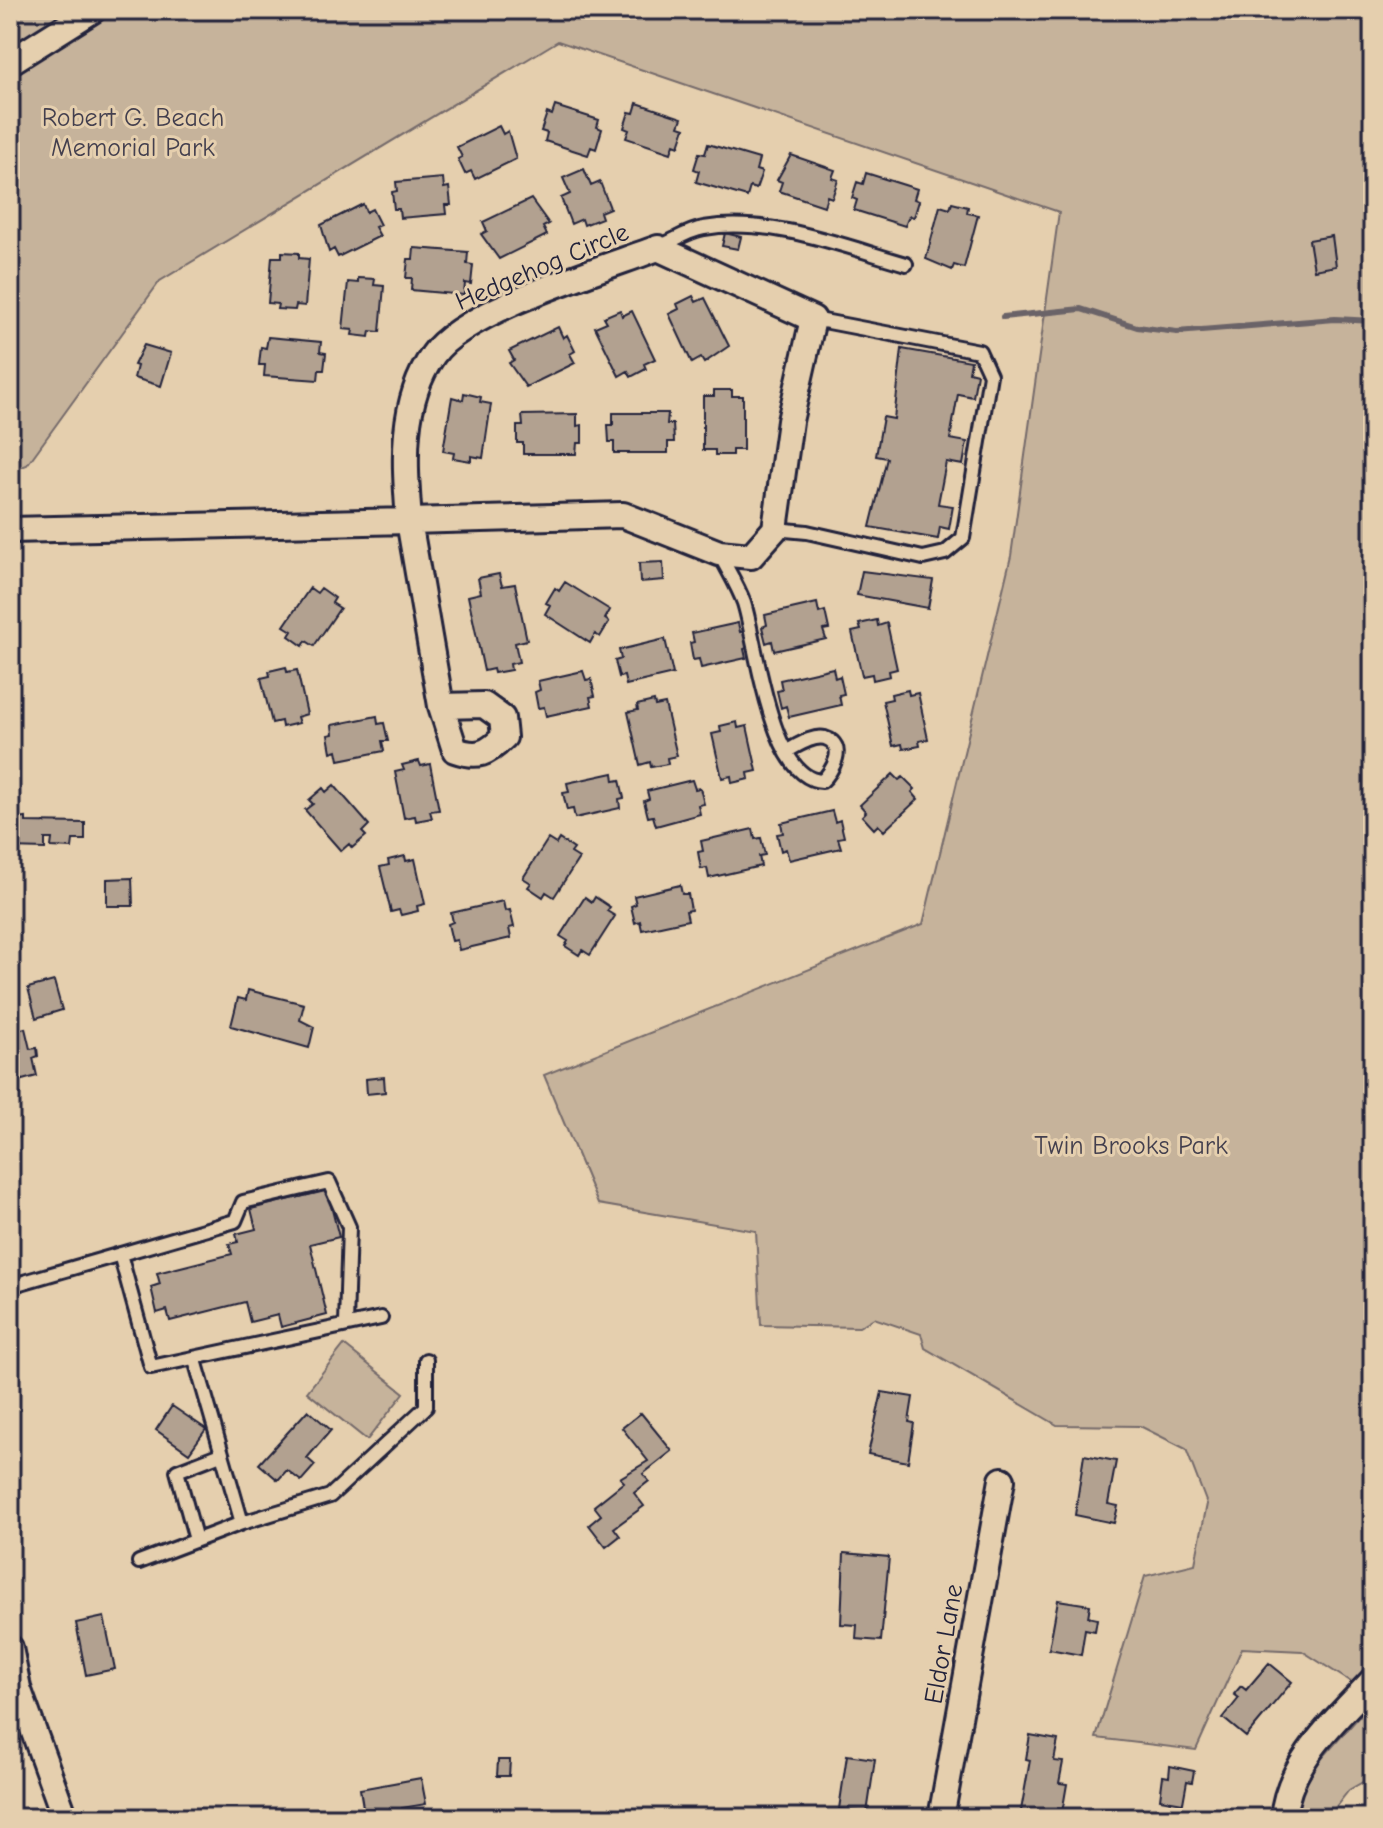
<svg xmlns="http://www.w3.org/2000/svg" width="1383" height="1828" font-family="'Comic Neue',sans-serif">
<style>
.green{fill:#c6b39b;stroke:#746a6b;stroke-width:2}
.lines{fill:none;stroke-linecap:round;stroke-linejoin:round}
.stream{stroke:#6b6367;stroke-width:6}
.building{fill:#b2a190;stroke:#22223b;stroke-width:2}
.lane-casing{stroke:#22223b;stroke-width:18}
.street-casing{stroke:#22223b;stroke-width:30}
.lane{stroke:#e5cfae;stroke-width:12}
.street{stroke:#e5cfae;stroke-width:24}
.labels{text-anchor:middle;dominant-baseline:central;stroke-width:6;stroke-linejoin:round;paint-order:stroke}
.park-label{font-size:26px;fill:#433f4e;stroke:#e5cfae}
.street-label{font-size:26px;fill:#22223b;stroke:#e5cfae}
</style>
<rect width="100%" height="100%" fill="#e5cfae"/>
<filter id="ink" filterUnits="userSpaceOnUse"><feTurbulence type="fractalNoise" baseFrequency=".0125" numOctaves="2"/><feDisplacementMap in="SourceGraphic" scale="16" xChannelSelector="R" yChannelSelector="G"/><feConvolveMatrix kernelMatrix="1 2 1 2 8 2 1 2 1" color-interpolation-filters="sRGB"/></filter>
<g filter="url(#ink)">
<path class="green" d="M10,10H1373V1696L1302,1651L1242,1648L1196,1750L1096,1738L1145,1576L1195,1564L1207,1504L1186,1449L1140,1426L1057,1425L925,1348L921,1334L874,1318L859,1327L761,1325L756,1231L598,1204L544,1075L923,924L1011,556L1059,212L558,41L160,281L27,465L10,471Z
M344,1345L404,1393L367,1440L307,1392Z
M1373,1701V1776L1349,1790L1327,1818H1269Z"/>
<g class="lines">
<path class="stream" d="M1003,317L1081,309L1137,327L1177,332L1335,319L1373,321
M10,1809L15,1818"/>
</g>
<path class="building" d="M637,103L682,118L679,126L685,128L679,146L674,144L671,153L626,138L629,130L624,128L629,112L634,113Z
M555,106L599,120L597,127L602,129L596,149L591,147L588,155L545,141L547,133L541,131L547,113L552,115Z
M499,126L503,134L508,131L516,159L475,179L471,171L465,174L458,159L462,157L457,147Z
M708,144L759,159L756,170L762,172L756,189L750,187L747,197L696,182L699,171L694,169L699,153L705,154Z
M791,155L835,170L832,178L838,180L832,198L827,196L824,206L779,191L782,182L777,180Z
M584,169L591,186L600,182L610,208L600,212L602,218L584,225L582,219L571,224L561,198L570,194L563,178Z
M866,173L917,189L914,199L919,201L914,217L909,216L905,226L854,210L857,200L852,198L857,182L863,184Z
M443,178L444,188L449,187L451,205H445L446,214L400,218L399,209H394L392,192L397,191L396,182Z
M531,199L549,224L543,227L547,235L499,259L481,234L487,231L483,222Z
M952,203L968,207L967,213L978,215L964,268L954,265L952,270L926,259L940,206L950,209Z
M363,204L366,212L372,209L380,225L375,227L380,236L338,257L334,249L329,252L321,225Z
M725,233L741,237L738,249L722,246Z
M1332,236L1336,266L1314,270L1309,240Z
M414,248L468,252L467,264L473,265L471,284L465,283L464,295L411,290L412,278H406L408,259H413Z
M282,252L299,253V258L309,259L305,306L296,305L295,310L277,309L278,304L268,303L272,257H282Z
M358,278L375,279L374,285L384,286L380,332L370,331L369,337L352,335L353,330L343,329L348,282L358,283Z
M693,296L696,302L705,298L729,346L704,363L701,358L692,363L669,314L679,309L677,304Z
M620,310L622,316L632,311L655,359L644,364L646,369L631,377L628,371L619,376L595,327L607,322L604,317Z
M558,327L563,338L567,335L575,351L570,354L575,363L526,387L509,363L514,360L509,351Z
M268,337L321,342L320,352L326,353L324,370H319L318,380L264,376L265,365H259L261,347L266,348Z
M144,345L171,353L161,386L134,378L137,366L134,365Z
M902,349L971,361L969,372L977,374L973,397L958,394L950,439L967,442L963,465L946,462L938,504L953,506L949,529L940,527L938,539L870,527L887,458L876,456L883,417L894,419Z
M714,390H732V396H743V450H732V455H715V450H703V396H714Z
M464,393L481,397L480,402L491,404L483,458L471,456V461L453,458L454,453L443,451L452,397L463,400Z
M613,413H668L667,424H673L674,442H668V453H614V442H609L608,425H613Z
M577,414V426L582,425V443H577L576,454H523V443H517V426H523L522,415Z
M663,562L664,580L640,582L639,563Z
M862,571L933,580L928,608L857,595Z
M499,574L502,586L515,584L527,640L515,643L519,662L510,664L511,670L494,673L493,669L484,671L468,596L481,593L478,578Z
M565,582L610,610L605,619L609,622L600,637L595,634L590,643L545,614L550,605L546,603L555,588L559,591Z
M310,588L317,593L321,588L335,598L332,603L340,608L314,646L306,641L303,646L289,636L292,631L284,626Z
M817,603L819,613L825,611L829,629L823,630L826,639L774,651L772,641L766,643L762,627L767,625L765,615Z
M877,620L878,626L887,623L897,669L889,671L890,676L873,680L872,674L862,676L852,632L861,630L859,624Z
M738,623L740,632L746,631L749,647L744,649L746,658L701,668L699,659L693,660L690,643L694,642L692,633Z
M665,639L673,674L626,685L624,676L619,677L615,661L621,659L619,650Z
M286,667L287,672L297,670L307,714L297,717L299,723L282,727L281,721L272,723L261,678L270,676L269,671Z
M833,668L835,678L840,676L844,694L839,695L841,705L789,717L786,706L781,708L777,691L782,690L780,680Z
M583,671L586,680L591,679L595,696L590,697L592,706L546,716L544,707L538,708L535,692L540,690L538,681Z
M908,690L909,695L918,693L928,739L919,741L920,746L903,749L902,744L893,746L883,701L892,699L891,694Z
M654,701L655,706L665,704L677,756L667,758L668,764L651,767L650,762L640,765L628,712L638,710L637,705Z
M377,716L378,724L384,723L388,741H382L384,751L339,760L337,750L331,752L328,735L333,734L332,725Z
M737,722L738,728L747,726L757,771L748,773L749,779L732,783L731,776L722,778L712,734L721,732L720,726Z
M419,761L421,766L430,764L439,810L430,811L432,818L416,821L415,816L404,818L395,772L404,770L402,765Z
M613,773L614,781L620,780L624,798L619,799L620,808L575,818L573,809L567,810L563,793L569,792L567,783Z
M893,774L899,780L903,777L915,789L912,792L918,799L884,831L878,825L874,829L862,816L866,812L860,805Z
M692,780L695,789L700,788L704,804L698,805L700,814L656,826L653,816L648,817L644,801L649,799L647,791Z
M334,785L369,825L362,832L366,836L352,848L349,844L341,851L305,810L313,804L309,800L323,788L326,792Z
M832,811L835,822L840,820L844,837L838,838L841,848L789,860L786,849L781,851L777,834L783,833L781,823Z
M26,818V822L85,823V840H73L72,848L51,847L52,839H45V849L10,848V820Z
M753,829L755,839L761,838L765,855L759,856L761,866L709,878L707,868L701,869L698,852L703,851L701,841Z
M548,839L556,844L559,839L574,849L571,853L579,858L554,897L546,892L543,897L528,887L531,883L523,878Z
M405,856L406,861L415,859L425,904L417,906L418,911L401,915L399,910L391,912L380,867L389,865L388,860Z
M132,878L133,906H107V879Z
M680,885L682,894H688L691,910L686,911L688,920L642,930L640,921L635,923L631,906L636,904L634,896Z
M585,897L592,902L595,897L610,907L607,911L615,916L590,955L582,950L579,955L565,946L568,941L560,936Z
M503,901L505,911L510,910L514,927L509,928L511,938L459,950L457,940L452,941L448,924L453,922L451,913Z
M54,981L62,1010L36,1018L28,988Z
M248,990L304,1004L300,1020L314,1027L309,1048L231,1026L238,998L246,1000Z
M25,1028L30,1049L37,1048L38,1056L33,1058L37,1076L15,1082L10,1061V1032Z
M384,1077L385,1092L367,1094L366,1079Z
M327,1190L339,1237L310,1244L327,1315L281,1327L278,1315L250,1322L245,1302L170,1321L167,1310L157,1313L151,1287L160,1284L157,1273L232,1254L229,1244L238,1242L236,1234L256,1229L251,1209Z
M882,1392L913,1397L909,1422L914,1423L908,1462L868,1454Z
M172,1406L206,1429L189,1453L156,1430Z
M308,1410L331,1430L307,1458L315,1465L301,1481L287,1470L278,1480L259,1464Z
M641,1413L672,1451L643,1474L649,1481L634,1493L644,1506L614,1528L620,1536L606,1547L589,1525L601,1515L594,1506L624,1482L620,1478L648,1461L622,1428Z
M1084,1455L1116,1461L1108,1504L1118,1506L1114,1523L1075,1515Z
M844,1553L889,1557L881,1641L856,1639L857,1625L841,1624Z
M1058,1600L1090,1605L1088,1617L1097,1619L1095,1631L1085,1629L1081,1655L1049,1649Z
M104,1617L115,1669L86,1675L76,1623Z
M1269,1663L1292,1682L1246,1737L1223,1718L1239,1698L1234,1694L1241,1686L1246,1690Z
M1030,1735L1058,1740L1054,1761L1063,1762L1059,1783L1067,1784L1062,1813L1054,1812L1053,1818L1020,1816L1030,1760L1026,1759Z
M847,1755L875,1759L867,1813L839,1809Z
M498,1760H510L509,1776H497Z
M1170,1766L1194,1771L1192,1782L1187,1781L1183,1803L1160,1799L1163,1776L1169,1777Z
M421,1778L426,1804L402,1808L404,1818H358L357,1814L364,1813L360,1789Z
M1364,1783H1373V1812H1363Z"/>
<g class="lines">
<g class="lane-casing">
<path id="lane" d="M659,247C673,241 689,230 704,228C771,217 843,246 906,264
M775,529L807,532L923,558L945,553L963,538L990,375L979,351L813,319
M719,553C727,569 738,586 744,603C757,644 770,779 822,781C832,772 848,745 825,738C813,735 797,746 787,751
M120,1254L151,1367L381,1318
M10,1286L235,1221L243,1202L329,1182L349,1227L346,1324
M242,1523L330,1496L426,1407V1360
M196,1540L177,1471L221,1454
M139,1562L242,1523L195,1360"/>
</g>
<g class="street-casing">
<path id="street" d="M10,62L93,10
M658,248L813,319L790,421L775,529L751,556L719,553L623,515L409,521C405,466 399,404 433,355C462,311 605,268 658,248Z
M10,530L409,521L441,706L455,750C478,758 487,754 504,737L502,718L484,705L441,706
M10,1648L18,1688L65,1818
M941,1818L1002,1480
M1283,1818C1288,1761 1336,1720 1373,1680"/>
</g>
<use href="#lane" class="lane"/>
<use href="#street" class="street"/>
</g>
</g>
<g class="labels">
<g class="park-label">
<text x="133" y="118">Robert G. Beach<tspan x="133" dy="30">Memorial Park</tspan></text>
<text x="1131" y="1146">Twin Brooks Park</text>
</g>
<g class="street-label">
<text transform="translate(542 267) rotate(-23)">Hedgehog Circle</text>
<text transform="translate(944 1644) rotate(-80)">Eldor Lane</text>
</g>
</g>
<rect width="1383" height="1828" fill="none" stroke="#e5cfae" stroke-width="40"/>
<rect x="20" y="20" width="1343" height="1788" fill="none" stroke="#22223b" stroke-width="3" filter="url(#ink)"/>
</svg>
